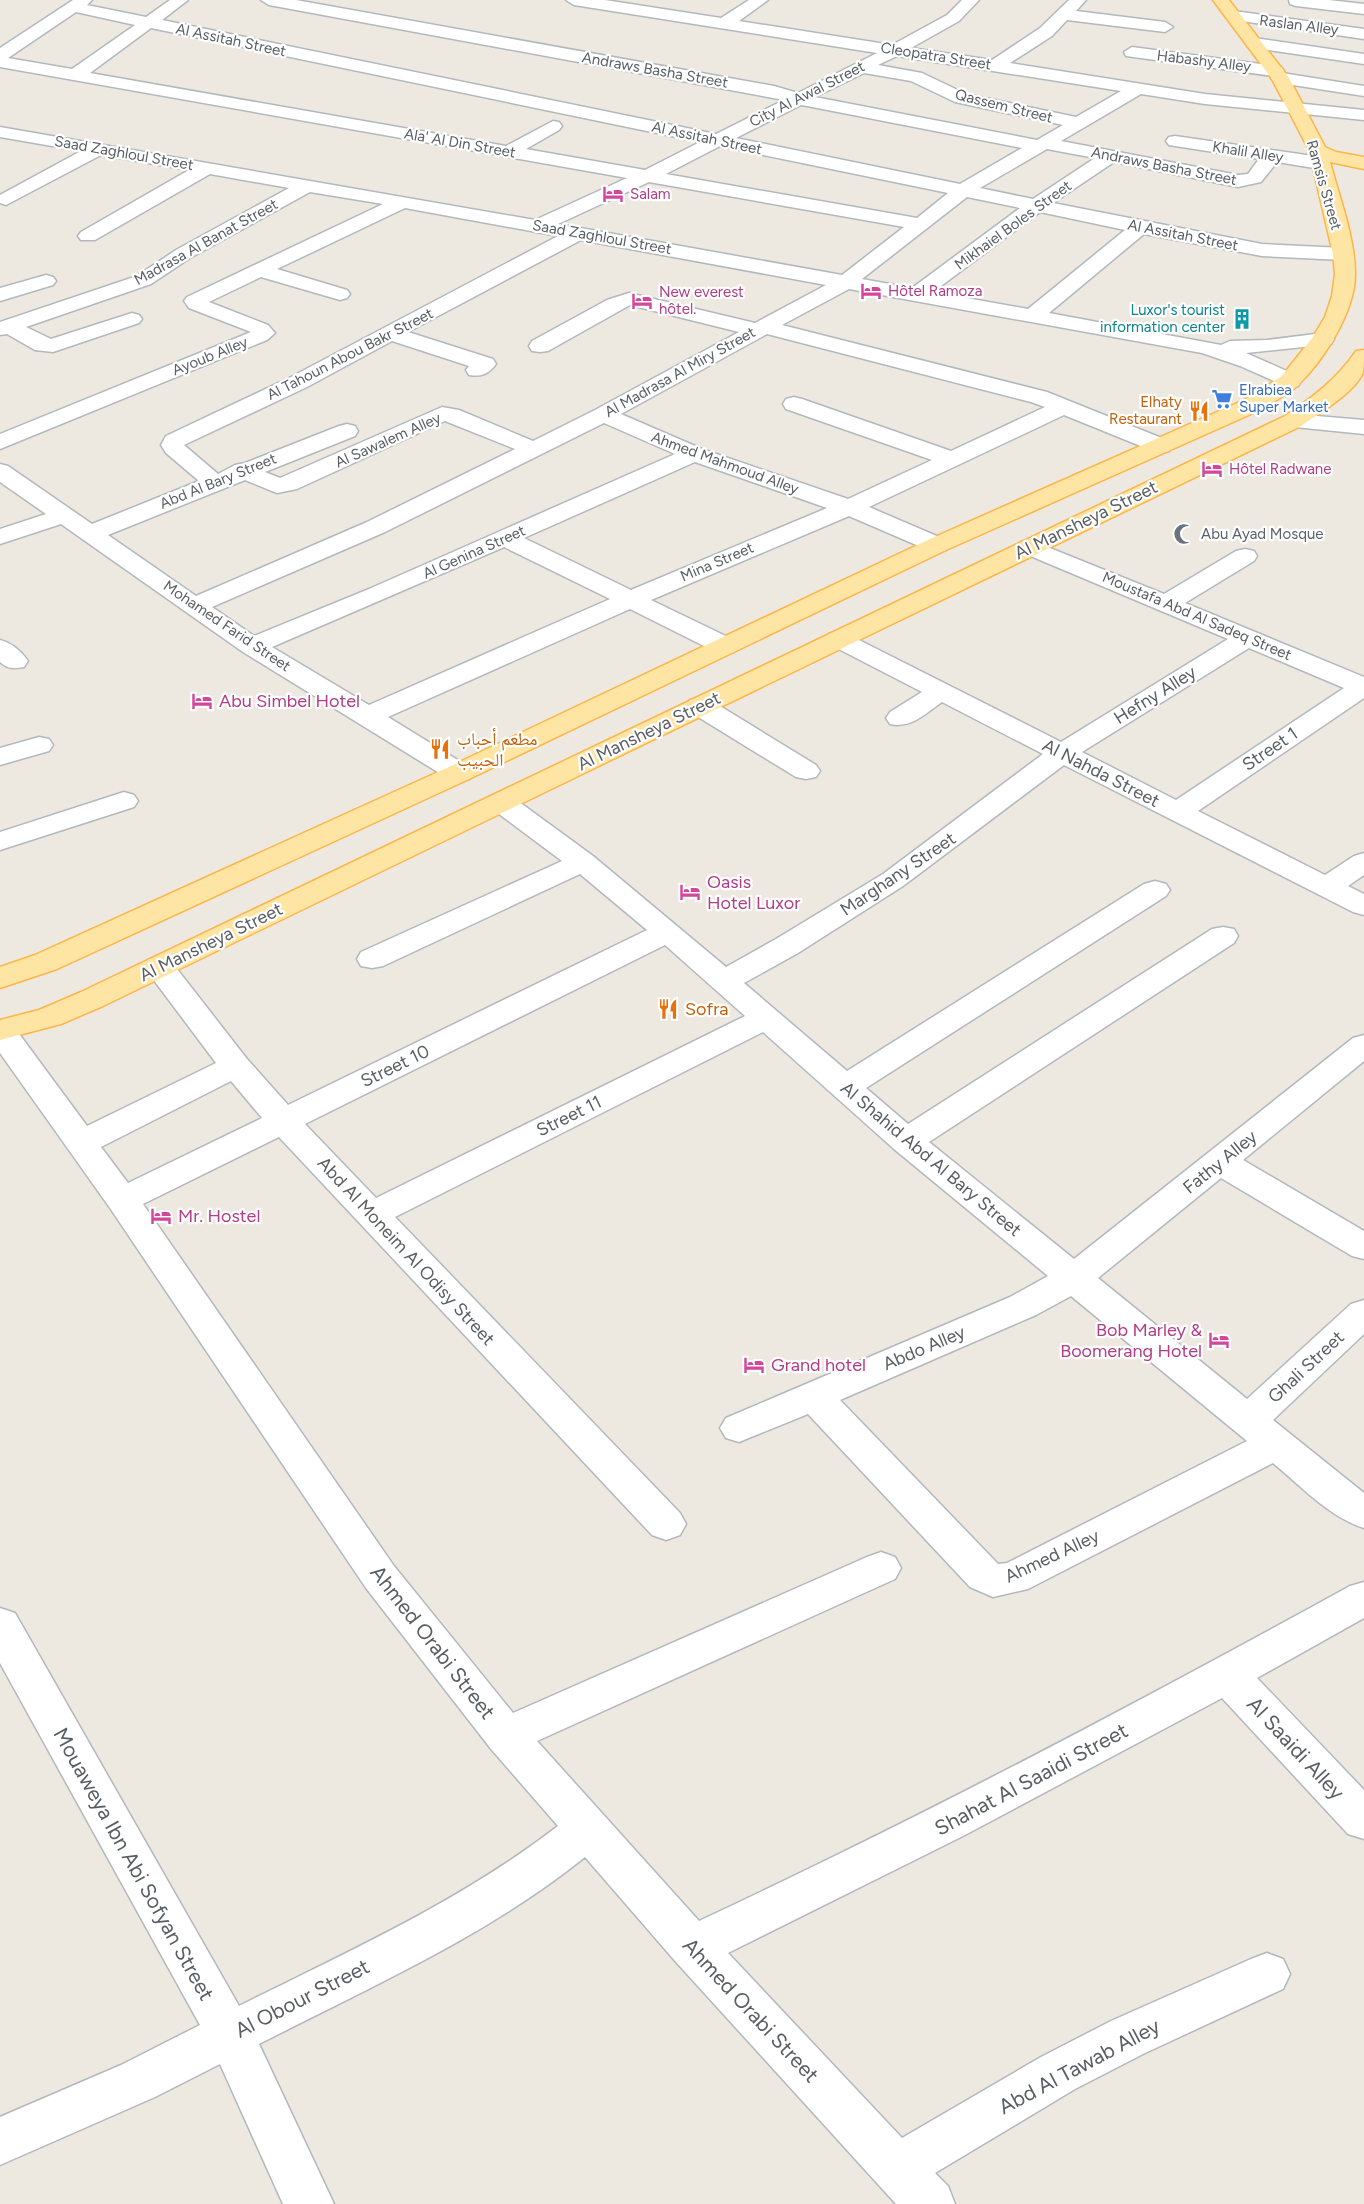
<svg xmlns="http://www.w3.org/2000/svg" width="1364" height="2204" font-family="Figtree,'Noto Naskh Arabic',sans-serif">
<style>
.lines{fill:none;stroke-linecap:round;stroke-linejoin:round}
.minor-casing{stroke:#b3b8bc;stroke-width:3}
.major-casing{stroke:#fdb54a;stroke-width:3}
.minor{fill:#fff;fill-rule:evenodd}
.major{fill:#ffe5a3;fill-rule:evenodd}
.labels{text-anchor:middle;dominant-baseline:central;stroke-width:4.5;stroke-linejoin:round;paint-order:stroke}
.far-street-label{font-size:15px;fill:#595e63;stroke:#fff}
.far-hotel-label{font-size:15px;fill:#b23c85;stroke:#fff;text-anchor:start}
.far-culture-label{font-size:15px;fill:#0d838f;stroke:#fff;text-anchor:end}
.far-shop-label{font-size:15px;fill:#366cbe;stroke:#fff;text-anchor:start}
.far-food-label{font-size:15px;fill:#c56008;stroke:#fff;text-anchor:end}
.far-worship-label{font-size:15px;fill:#5b616d;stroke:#fff;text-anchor:start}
.street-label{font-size:18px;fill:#595e63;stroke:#fff}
.hotel-label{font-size:18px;fill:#b23c85;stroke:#fff;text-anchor:start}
.food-label{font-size:18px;fill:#c56008;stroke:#fff;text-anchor:start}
.near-street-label{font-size:21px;fill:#595e63;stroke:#fff}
</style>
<rect width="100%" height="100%" fill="#eee9e0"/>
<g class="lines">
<g class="minor-casing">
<path id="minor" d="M73,0H92L87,5L146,17L170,0H188L162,20L716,134L784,100L269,5L261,0H296L774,86L798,93L877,53L574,5L566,0H605L721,18L749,0H768L739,21L892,45L947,15L962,0H979L959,21L911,48L992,60L1040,28L1069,0H1086L1076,11L1165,22L1173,27L1165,32L1067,20L1052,36L1010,63L1205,94L1364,110V120L1205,104L1141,94L1061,141L1238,175L1248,174L1259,159L1175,146L1169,145L1166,141L1169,137L1175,136L1320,157L1327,159L1329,163L1327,167L1320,169L1277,162L1261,182L1238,187L1114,162L1053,203L1262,244L1343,248L1350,250L1353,254L1350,258L1343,260L1262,256L1144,234L1049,313L1221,345L1230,341L1267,340L1323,333L1331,334L1334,339L1331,344L1323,345L1246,353L1298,376L1301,381L1298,386L1290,388L1240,366L1202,353L849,289L782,325L1047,392L1169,441L1172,446L1169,451L1161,453L1153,451L1064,415L869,507L946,540L949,545L946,550L937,552L928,550L849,516L651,600L734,640L738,646L734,652L725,654L716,652L630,609L388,717L469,767L473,773L469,779L459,781L449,779L243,652L61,524L0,544V529L46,514L0,482V464L8,466L92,524L199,481L166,453L161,445L166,436L291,377L558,236L405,208L277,269L347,290L350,294L347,298L340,300L261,277L209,302L268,325L275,333L267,340L0,449V434L251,332L189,308L184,301L187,297L383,204L310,192L190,258L151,284L26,327L51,339L132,313L139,315L142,319L139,323L53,352L35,350L7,334L0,335V322L137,276L176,250L289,188L210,174L95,240H81L78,236L81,232L189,170L101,155L6,205L0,203V195L81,151L0,137V127L535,220L627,178L0,67V48ZM76,12L135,25L72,69L8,58ZM151,28L700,142L645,170L526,149L559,130L562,126L559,122L553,121L506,146L90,73ZM897,56L1121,91L1076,117L966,94L922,73L878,65ZM864,73L911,81L955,102L1063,125L1037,140L815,97ZM801,105L807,106L1022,148L960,184L736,138ZM720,146L948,193L917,218L666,174ZM1047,149L1095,158L1033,199L980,188ZM649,182L904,227L842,275L558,224ZM967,197L1020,208L912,288L862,279ZM1040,212L1125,230L1028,309L933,292ZM581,240L826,285L755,323L629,293L607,300L532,341L529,346L532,351L540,352L548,351L630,305L739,332L595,410L533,441L459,410L442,407L280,478L265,472L355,436L358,431L355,426L347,424L339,426L245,463L235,465L218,474L184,445L307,387L392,341L469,366L466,370L469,375C481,377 489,374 496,364L493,359L408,332ZM767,334L1031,402L1045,407L951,451L802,399L794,397L786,399L783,404L786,409L932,460L848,499L702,449L621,414ZM445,421L515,449L367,522L196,596L108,535L245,480L277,493L297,489ZM604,423L675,454L369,589L254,636L212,607L385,532ZM695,462L827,508L631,590L524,538ZM504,547L610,599L369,705L272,647Z
M1289,0H1329L1364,4V14L1296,6L1290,4Z
M1234,11L1364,29V39L1228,19L1226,16Z
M1254,38L1364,54V64L1248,47L1246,43L1248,39Z
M1132,47L1275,66L1281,67L1284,71L1282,73L1364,86V96L1280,83L1274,82L1271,78L1273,76L1126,56L1124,52Z
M46,275L53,277L56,281L53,285L0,301V288Z
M1293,414L1364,420V434L1285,426L1282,421L1285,416Z
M1030,540L1164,594L1236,551L1245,549L1254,551L1257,556L1254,561L1185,603L1364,677V698L1198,811L1325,875L1354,856L1364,853V875L1348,886L1364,894V915L1353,912L1064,765L903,886L798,953L744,983L847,1071L1144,884L1155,881L1166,884L1170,890L1166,896L866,1088L908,1124L1212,929L1223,927L1234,929L1238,936L1234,943L929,1142L1074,1259L1353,1038L1364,1035V1061L1243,1160L1364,1231V1259L1352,1256L1221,1178L1098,1278L1247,1399L1351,1304L1364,1300V1334L1273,1420L1364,1493V1528C1329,1517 1301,1486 1273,1463L1028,1589L993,1597L970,1587L808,1414L739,1442L726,1438L720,1428L726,1418L1010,1297L1048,1276L894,1149L763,1032L395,1217L680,1513L686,1524L680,1535L666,1540L652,1535L279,1137L143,1204L394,1566L513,1713L867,1557L881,1552L895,1557L901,1568L895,1579L537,1741L699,1921C920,1818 1136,1704 1350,1586L1364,1582V1618L1257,1678L1364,1790V1839L1348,1834L1222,1698L963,1836L728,1953L902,2138L1041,2057L1111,2021L1251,1959L1267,1953L1283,1959L1290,1974L1283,1989L1145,2053L1075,2089L935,2173L948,2186L955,2204H896L676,1962L585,1857C487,1936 370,1987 259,2044L334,2204H283L220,2064L155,2097L0,2165V2117L121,2065L200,2025L0,1663V1608L15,1613L239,2006C349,1951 461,1901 558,1826L491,1749L366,1588L110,1208L0,1053V1020L11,1023L87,1126L216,1063L144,967L148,960L159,957L170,960L247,1059L288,1105L647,930L580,874L383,966L372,968L361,966L357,959L361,952L562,861L491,808L487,802L491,796L501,793L511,796L593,856L726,967L776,939L883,874L1043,754L942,702C926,713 911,729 890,724L886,718L890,712L922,692L829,644L825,639L829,634L838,631L847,634L1061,742L1228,639L1021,552L1018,547L1021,542ZM1249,648L1344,688L1176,800L1082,752ZM665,945L745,1016L376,1198L305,1124ZM231,1081L262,1118L128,1183L101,1147ZM1071,1296L1247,1441L1007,1563L998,1564L840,1400L1036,1315Z
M0,640C12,643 21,651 28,661L24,667C14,669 8,669 0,662Z
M700,698L710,700L816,765L820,771L816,777L806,779L796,777L690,712L687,706L690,700Z
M39,737L49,739L53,745L49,751L0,765V748Z
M124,792L134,795L138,801L134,807L0,850V832Z"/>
</g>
<g class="major-casing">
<path id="major" d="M1213,0H1229L1289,78L1325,147L1336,152L1364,157V169L1330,162C1339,196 1355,238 1355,273C1356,310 1324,360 1298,385C1288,395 1272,402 1260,410L946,550L469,779L57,969L0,988V967L35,955L449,767L928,540L1244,400L1282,376L1313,337L1325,317L1332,296L1335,274L1333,254L1309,150L1272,79Z
M1364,350C1364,356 1364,367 1363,373C1354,393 1318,414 1301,426L103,1006L61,1024L0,1040V1020L39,1010L81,992L1285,416C1313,397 1337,379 1356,351Z"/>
</g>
<use href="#minor" class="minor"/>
<use href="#major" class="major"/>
</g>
<defs>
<g id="hotel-bare" transform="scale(1.62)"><path d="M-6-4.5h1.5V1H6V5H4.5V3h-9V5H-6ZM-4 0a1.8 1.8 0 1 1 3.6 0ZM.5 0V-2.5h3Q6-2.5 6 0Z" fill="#d1479c" stroke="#fff" stroke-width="2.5" paint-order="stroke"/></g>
<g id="building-bare" transform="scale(1.62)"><path d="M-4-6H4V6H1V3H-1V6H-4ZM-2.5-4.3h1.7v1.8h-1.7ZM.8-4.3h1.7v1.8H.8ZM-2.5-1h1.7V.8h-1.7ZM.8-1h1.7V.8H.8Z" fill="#0f9aa8" stroke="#fff" stroke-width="2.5" paint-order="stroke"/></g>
<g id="supermarket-bare" transform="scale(1.62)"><path d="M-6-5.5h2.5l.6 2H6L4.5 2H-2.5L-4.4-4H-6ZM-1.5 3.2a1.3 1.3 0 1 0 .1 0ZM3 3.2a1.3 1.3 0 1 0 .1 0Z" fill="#3f7fe0" stroke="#fff" stroke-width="2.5" paint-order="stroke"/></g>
<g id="restaurant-bare" transform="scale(1.62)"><path d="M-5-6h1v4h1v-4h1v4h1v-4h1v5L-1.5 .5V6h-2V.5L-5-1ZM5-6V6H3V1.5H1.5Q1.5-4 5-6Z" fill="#e8710a" stroke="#fff" stroke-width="2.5" paint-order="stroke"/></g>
<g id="mosque-bare" transform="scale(1.62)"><path d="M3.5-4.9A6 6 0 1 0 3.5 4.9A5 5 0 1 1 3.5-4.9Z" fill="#6b7280" stroke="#fff" stroke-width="2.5" paint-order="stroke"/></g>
</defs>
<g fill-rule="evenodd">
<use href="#hotel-bare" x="613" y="194"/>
<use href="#hotel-bare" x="871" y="291"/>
<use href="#hotel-bare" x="642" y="301"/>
<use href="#building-bare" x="1242" y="319"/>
<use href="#supermarket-bare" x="1222" y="399"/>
<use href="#restaurant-bare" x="1199" y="411"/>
<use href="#hotel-bare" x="1212" y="469"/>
<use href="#mosque-bare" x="1184" y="534"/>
<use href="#hotel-bare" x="202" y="701"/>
<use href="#restaurant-bare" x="440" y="749"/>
<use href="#hotel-bare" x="690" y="892"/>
<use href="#restaurant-bare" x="668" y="1009"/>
<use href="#hotel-bare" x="161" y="1216"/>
<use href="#hotel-bare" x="1219" y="1340"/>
<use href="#hotel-bare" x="754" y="1365"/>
</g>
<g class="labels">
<g class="far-street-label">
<text transform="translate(1299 25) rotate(7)">Raslan Alley</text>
<text transform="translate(231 40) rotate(12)">Al Assitah Street</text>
<text transform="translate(936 56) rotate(9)">Cleopatra Street</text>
<text transform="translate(1204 61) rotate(7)">Habashy Alley</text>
<text transform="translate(655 70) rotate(10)">Andraws Basha Street</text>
<text transform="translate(807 94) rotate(-27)">City Al Awal Street</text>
<text transform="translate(1004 106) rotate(14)">Qassem Street</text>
<text transform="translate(707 138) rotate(12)">Al Assitah Street</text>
<text transform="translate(460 143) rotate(10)">Ala' Al Din Street</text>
<text transform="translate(1248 152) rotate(9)">Khalil Alley</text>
<text transform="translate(124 153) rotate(10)">Saad Zaghloul Street</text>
<text transform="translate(1164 166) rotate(11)">Andraws Basha Street</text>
<text transform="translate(1324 185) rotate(74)">Ramsis Street</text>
<text transform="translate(1013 225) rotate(-36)">Mikhaiel Boles Street</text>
<text transform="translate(1183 235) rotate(11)">Al Assitah Street</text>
<text transform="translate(602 237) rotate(10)">Saad Zaghloul Street</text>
<text transform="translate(206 242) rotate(-29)">Madrasa Al Banat Street</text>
<text transform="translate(350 354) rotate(-27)">Al Tahoun Abou Bakr Street</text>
<text transform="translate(210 356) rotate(-22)">Ayoub Alley</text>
<text transform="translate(680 372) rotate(-29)">Al Madrasa Al Miry Street</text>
<text transform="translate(388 440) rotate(-24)">Al Sawalem Alley</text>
<text transform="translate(725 463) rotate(20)">Ahmed Mahmoud Alley</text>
<text transform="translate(218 481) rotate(-22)">Abd Al Bary Street</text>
<text transform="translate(474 552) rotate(-24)">Al Genina Street</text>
<text transform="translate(717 562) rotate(-23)">Mina Street</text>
<text transform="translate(1197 616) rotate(23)">Moustafa Abd Al Sadeq Street</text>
<text transform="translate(227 626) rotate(34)">Mohamed Farid Street</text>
</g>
<g class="far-hotel-label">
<text x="630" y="194">Salam</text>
<text x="888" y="291">Hôtel Ramoza</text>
<text x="659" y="292">New everest<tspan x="659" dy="17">hôtel.</tspan></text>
<text x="1229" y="469">Hôtel Radwane</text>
</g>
<g class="far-culture-label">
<text x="1225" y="310">Luxor's tourist<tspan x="1225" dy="17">information center</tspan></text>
</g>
<g class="far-shop-label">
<text x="1239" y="390">Elrabiea<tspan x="1239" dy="17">Super Market</tspan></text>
</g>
<g class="far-food-label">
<text x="1182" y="402">Elhaty<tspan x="1182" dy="17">Restaurant</tspan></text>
</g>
<g class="far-worship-label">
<text x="1201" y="534">Abu Ayad Mosque</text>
</g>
<g class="street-label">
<text transform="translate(1086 520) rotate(-26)">Al Mansheya Street</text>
<text transform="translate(1155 695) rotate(-32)">Hefny Alley</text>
<text transform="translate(649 731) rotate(-26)">Al Mansheya Street</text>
<text transform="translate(1270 749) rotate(-34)">Street 1</text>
<text transform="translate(1101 773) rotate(27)">Al Nahda Street</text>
<text transform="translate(898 874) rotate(-34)">Marghany Street</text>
<text transform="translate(211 942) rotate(-26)">Al Mansheya Street</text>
<text transform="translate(395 1066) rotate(-26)">Street 10</text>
<text transform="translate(569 1116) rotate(-26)">Street 11</text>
<text transform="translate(931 1159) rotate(40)">Al Shahid Abd Al Bary Street</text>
<text transform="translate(1220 1162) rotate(-39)">Fathy Alley</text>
<text transform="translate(406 1251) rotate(47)">Abd Al Moneim Al Odisy Street</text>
<text transform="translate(924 1348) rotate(-23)">Abdo Alley</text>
<text transform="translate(1306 1367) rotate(-43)">Ghali Street</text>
<text transform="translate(1052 1556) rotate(-25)">Ahmed Alley</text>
</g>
<g class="hotel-label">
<text x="219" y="701">Abu Simbel Hotel</text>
<text x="707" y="882">Oasis<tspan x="707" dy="21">Hotel Luxor</tspan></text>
<text x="178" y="1216">Mr. Hostel</text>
<text x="1202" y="1330" text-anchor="end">Bob Marley &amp;<tspan x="1202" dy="21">Boomerang Hotel</tspan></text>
<text x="771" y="1365">Grand hotel</text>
</g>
<g class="food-label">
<text x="457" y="739">مطعم أحباب<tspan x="457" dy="21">الحبيب</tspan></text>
<text x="685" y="1009">Sofra</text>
</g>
<g class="near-street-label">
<text transform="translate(433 1642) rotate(52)">Ahmed Orabi Street</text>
<text transform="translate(1296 1748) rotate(47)">Al Saaidi Alley</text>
<text transform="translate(1031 1779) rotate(-28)">Shahat Al Saaidi Street</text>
<text transform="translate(134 1864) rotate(61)">Mouaweya Ibn Abi Sofyan Street</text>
<text transform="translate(302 1998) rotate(-27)">Al Obour Street</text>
<text transform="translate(751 2010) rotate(47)">Ahmed Orabi Street</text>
<text transform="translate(1079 2066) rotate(-28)">Abd Al Tawab Alley</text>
</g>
</g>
</svg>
